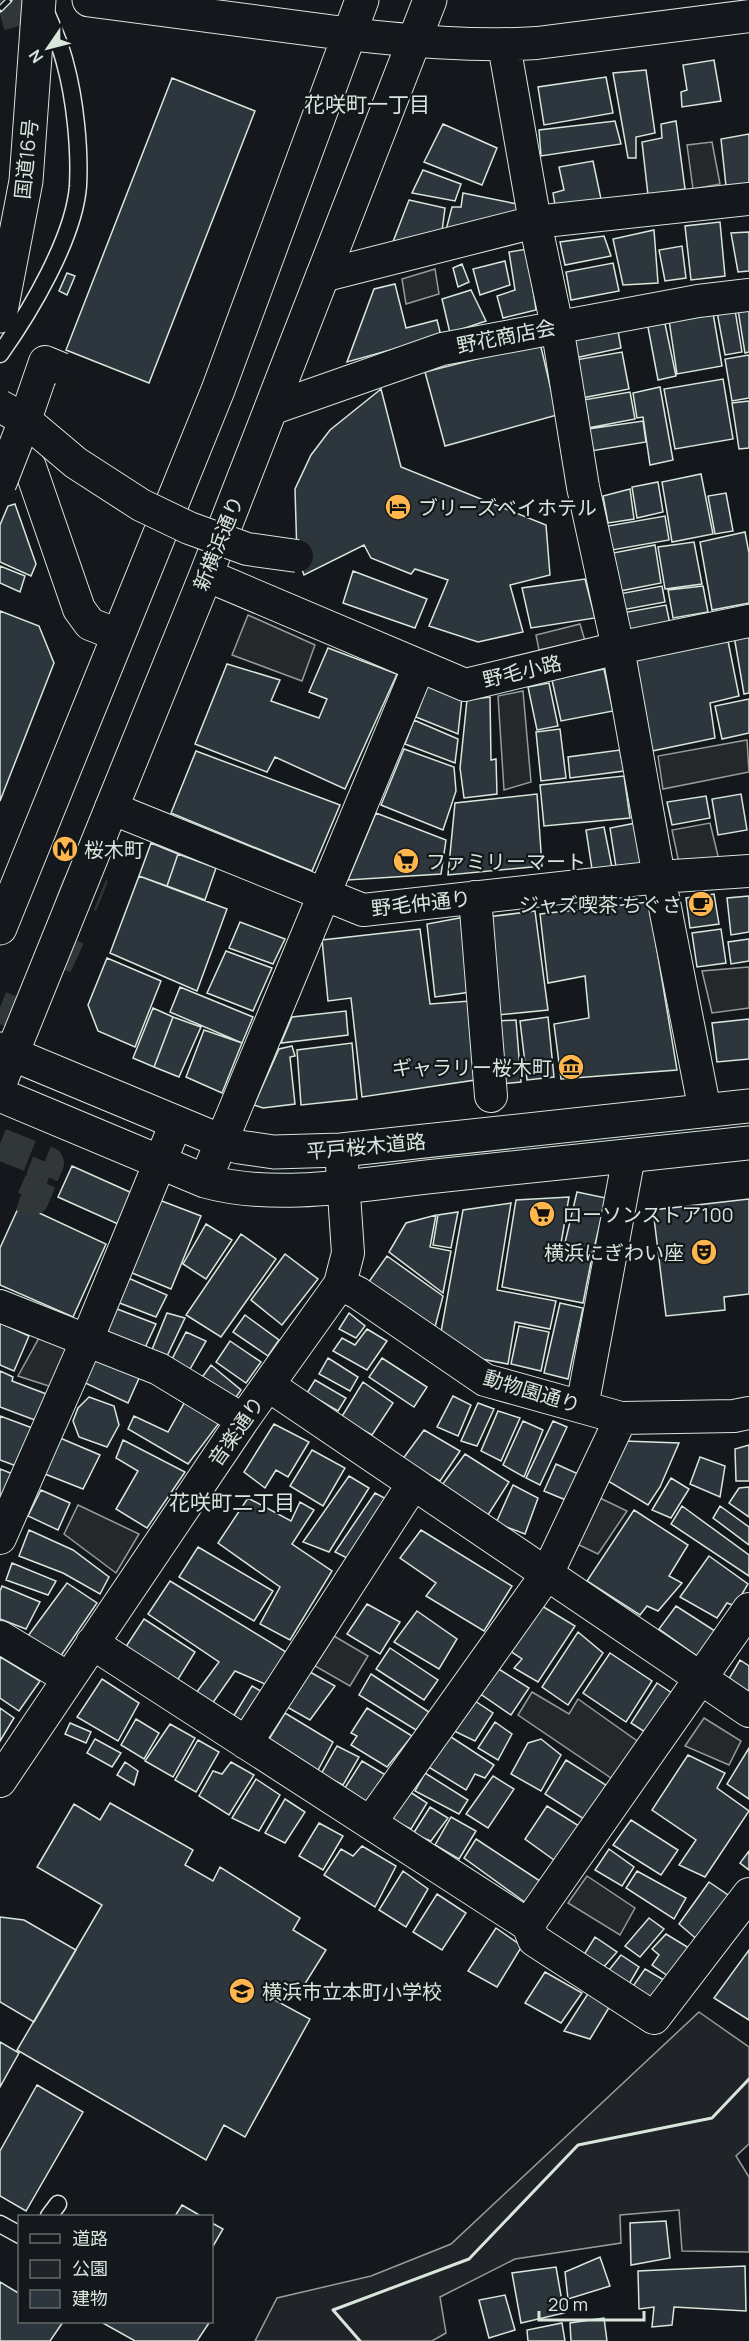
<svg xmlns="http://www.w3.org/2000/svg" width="749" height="2341" font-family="Manrope,'Noto Sans JP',sans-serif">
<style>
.green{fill:#202428;stroke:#939e99;stroke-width:1.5}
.parking{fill:#24282b;stroke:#939e99;stroke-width:1.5}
.building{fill:#2c363c;stroke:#d8e6dc;stroke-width:1.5}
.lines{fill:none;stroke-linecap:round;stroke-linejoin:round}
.street-tunnel{stroke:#313739;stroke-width:32;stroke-dasharray:32 16;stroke-linecap:butt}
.highway-tunnel{stroke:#313739;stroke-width:33;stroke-dasharray:33 16;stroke-linecap:butt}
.lane-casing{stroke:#d8e6dc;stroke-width:19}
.street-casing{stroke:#d8e6dc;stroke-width:34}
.secondary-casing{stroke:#d8e6dc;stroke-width:35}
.highway-casing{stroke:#d8e6dc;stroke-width:35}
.lane{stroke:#14181c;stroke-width:16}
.street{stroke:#14181c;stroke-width:32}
.secondary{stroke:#14181c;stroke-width:33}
.highway{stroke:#14181c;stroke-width:33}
.rail-casing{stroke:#d8e6dc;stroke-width:7}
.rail{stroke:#14181c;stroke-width:4.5;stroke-dasharray:14;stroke-linecap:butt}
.street-bridge-casing{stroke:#d8e6dc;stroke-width:34;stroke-linecap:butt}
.street-bridge{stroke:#14181c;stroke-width:32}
.wall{stroke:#d8e6dc;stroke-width:3}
.labels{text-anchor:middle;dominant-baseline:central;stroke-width:4.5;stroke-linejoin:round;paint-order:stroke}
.street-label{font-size:20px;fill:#d8e6dc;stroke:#14181c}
.poi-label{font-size:20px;fill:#d8e6dc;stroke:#14181c;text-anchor:start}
.neighbourhood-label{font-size:21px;fill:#d8e6dc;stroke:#14181c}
</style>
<rect width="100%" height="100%" fill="#14181c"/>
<path class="green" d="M699,2012L749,2047V2144L736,2156L749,2177V2252L682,2251L679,2210L620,2215L621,2243L515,2259L440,2297L446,2333L432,2341H255L277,2298L371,2276L451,2244Z"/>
<path class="parking" d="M712,142L720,184L693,189L687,145Z
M435,269L439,294L406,304L402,279Z
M248,615L315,645L302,681L232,655Z
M580,624L585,641L539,650L536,635Z
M523,691L531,782L504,790L498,696Z
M747,740L749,772L663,789L658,756Z
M710,823L719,860L679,863L672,830Z
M749,967V1008L712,1013L702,971Z
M39,1338L68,1350L55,1388L18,1376Z
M600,1498L627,1511L598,1554L577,1544Z
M78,1505L139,1534L116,1573L64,1534Z
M334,1636L368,1656L350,1686L315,1666Z
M532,1692L569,1714L578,1699L640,1743L614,1780L518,1715Z
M704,1718L741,1741L729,1765L685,1746Z
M587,1876L635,1908L620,1935L568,1903Z"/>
<path class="building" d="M714,60L721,101L682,107L681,92L687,90L683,65Z
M646,70L655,133L636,137V158H628L613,73Z
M606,77L613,113L544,125L538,87Z
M172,78L255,111L149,383L66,350Z
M615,121L621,144L541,156L539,130Z
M676,121L685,189L648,195L642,142L662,138L661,124Z
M443,124L497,148L482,185L424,162Z
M749,134V185L726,186L721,139Z
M593,161L601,199L555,205L553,193L564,190L559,167Z
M423,170L461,184L455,201L412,193Z
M463,193L517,204L518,213L446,230L452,207H461Z
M409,200L445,208L442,231L391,247Z
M720,222L725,276L691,280L685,226Z
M654,230L658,283L623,285L613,239Z
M749,232V271L738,272L731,233Z
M604,236L611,256L565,265L560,242Z
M682,246L686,278L665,281L659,250Z
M527,249L536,310L503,318L497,296L515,290L509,252Z
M505,261L510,285L480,295L473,269Z
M613,263L619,291L571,300L566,272Z
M462,264L469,282L458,287L453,268Z
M67,273L75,276L67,295L59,291Z
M395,284L406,328L437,320L441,336L347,362L374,289Z
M471,290L486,321L450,333L442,299Z
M749,309V352L745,353L738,310Z
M735,310L742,352L725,355L717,312Z
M713,313L722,366L677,374L669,320Z
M664,319L676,376L658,380L647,322Z
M617,325L621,348L575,358L571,338Z
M540,343L557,415L445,446L425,372Z
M622,352L629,389L582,398L575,360Z
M749,355V398L732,401L725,359Z
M723,379L733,439L675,449L664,389Z
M660,387L673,460L650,465L643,417L637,418L633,393Z
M381,389L401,467L546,525L550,575L510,585L523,632L478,642L429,626L448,580L415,569L411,574L371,558L364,545L304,575L297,556L295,489L311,455L330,430Z
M630,392L635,419L588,428L583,400Z
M749,401V448L739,449L732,403Z
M643,421L646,442L591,451L588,429Z
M701,474L713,534L672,542L662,482Z
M658,482L663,512L637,518L632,487Z
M630,489L634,519L608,523L603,496Z
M726,493L733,531L715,534L708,496Z
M15,504L36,564L31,576L0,562V525L8,506Z
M665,516L669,540L612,550L608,526Z
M745,532L749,553V603L712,610L700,542Z
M694,542L702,584L665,589L658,547Z
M655,545L661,583L620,591L613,553Z
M0,566L25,576L20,592L0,583Z
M353,571L427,599L415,628L343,603Z
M585,579L595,618L531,628L522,588Z
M662,586L665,602L622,610L619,594Z
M703,586L708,612L673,618L668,590Z
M666,605L670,624L626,632L622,613Z
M0,611L39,626L54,663L0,801Z
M749,633V693L744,694L734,636Z
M728,641L739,696L710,703L715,738L652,751L634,661Z
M328,648L397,674L345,789L275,757L267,772L195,744L227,664L280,680L271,701L319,718L327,699L309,692Z
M604,669L613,711L561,721L552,680Z
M549,683L558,726L537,730L528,687Z
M427,685L462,697L458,734L416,717Z
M490,697L491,760L496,759L497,794L464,798L460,768L467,700Z
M749,699V733L722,739L715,706Z
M414,720L458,739L455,763L405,744Z
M560,729L566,778L541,781L536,732Z
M404,749L454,767L456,791L443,830L381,805Z
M620,750L624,771L570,778L568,757Z
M196,751L340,805L312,871L171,813Z
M624,776L630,818L544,826L540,785Z
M537,794L542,866L448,875L455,803Z
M741,794L747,830L718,835L712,799Z
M706,796L710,818L672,825L667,802Z
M376,813L446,840L441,874L348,880Z
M636,823L643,863L616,867L610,828Z
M604,827L612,867L592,869L586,830Z
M151,843L178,854L167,886L139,876Z
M178,854L216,868L205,900L167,886Z
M139,876L227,909L197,991L110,953Z
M714,894L719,924L690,928L686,898Z
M749,896V932L731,935L727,898Z
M649,902L677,1070L561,1079L554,1024L589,1018L585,976L548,983L540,914Z
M535,911L548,1010L498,1015L487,917Z
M465,917L471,992L435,997L427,924Z
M240,922L285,939L273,964L229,948Z
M420,929L430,1004L470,1001L475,1080L362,1097L351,998L328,1001L322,940Z
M721,929L726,963L697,967L692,933Z
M749,939V961L731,964L728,942Z
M226,951L272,968L253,1011L207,993Z
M107,958L161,981L135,1047L98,1031L88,1005Z
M180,987L253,1017L242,1043L170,1012Z
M153,1008L173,1017L154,1067L133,1058Z
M346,1011L348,1035L281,1043L292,1017Z
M173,1017L201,1027L179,1077L154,1067Z
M548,1017L554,1077L527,1080L520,1021Z
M749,1019V1059L717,1062L712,1023Z
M516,1020L521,1082L501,1084L496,1021Z
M204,1030L242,1043L222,1093L186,1077Z
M352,1043L357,1099L301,1105L297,1050Z
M292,1046L295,1056L290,1057L295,1104L263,1108L254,1105L279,1049Z
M72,1166L132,1193L118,1224L58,1197Z
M577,1192L606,1198L593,1253L564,1247Z
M569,1197L560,1249L592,1257L583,1303L502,1287L516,1200Z
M154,1198L201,1216L171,1289L125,1270Z
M749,1199V1294L724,1297L725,1310L666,1316L653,1210Z
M511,1203L497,1290L556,1301L550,1329L515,1322L508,1364L471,1357L441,1332L463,1210Z
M20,1204L106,1244L73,1317L0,1285V1248Z
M458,1212L451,1248L433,1245L438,1215Z
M436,1215L430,1247L451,1251L443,1293L389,1252L406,1223Z
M206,1224L232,1240L206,1279L183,1264Z
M241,1234L276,1259L221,1337L186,1315Z
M285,1254L318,1279L282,1325L251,1300Z
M387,1256L443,1296L435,1327L368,1283Z
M126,1277L167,1295L156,1317L117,1302Z
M560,1303L583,1308L568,1379L544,1373Z
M112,1307L156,1324L142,1354L99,1338Z
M167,1313L185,1318L167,1356L151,1352Z
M349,1313L365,1326L356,1338L339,1329Z
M245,1315L279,1340L268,1356L233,1332Z
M0,1323L29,1336L14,1371L0,1365Z
M519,1326L549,1332L541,1371L511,1364Z
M367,1329L387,1341L367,1370L333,1351L342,1338L355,1345Z
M186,1332L206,1341L190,1369L170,1363Z
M230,1341L261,1362L246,1383L216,1362Z
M93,1356L140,1376L128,1403L81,1381Z
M328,1358L358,1377L350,1391L319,1374Z
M382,1358L427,1387L414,1407L369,1377Z
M211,1365L241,1390L234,1400L200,1380Z
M0,1371L13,1377L12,1381L49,1395L40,1422L0,1407Z
M315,1380L346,1398L338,1411L307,1393Z
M363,1382L393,1403L372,1435L341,1418Z
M453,1396L471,1405L458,1436L437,1427Z
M89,1397L114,1406L119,1425L107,1447L79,1437L73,1421L78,1408Z
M187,1398L219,1423L188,1464L128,1429L134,1416L168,1432Z
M478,1403L494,1409L477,1446L461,1441Z
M498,1411L520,1418L501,1461L481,1451Z
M0,1416L35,1429L19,1467L0,1460Z
M523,1421L543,1430L524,1477L503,1465Z
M553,1421L567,1427L540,1485L526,1478Z
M274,1424L309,1442L288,1477L276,1470L265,1488L244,1472Z
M424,1430L460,1451L440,1481L402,1460Z
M60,1438L100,1455L83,1489L45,1474Z
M123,1440L185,1472L147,1528L116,1509L138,1471L116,1458Z
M624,1441L679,1443L660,1487L648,1505L608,1481Z
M749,1445V1481H736L735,1449Z
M312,1450L345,1468L323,1506L290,1486Z
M465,1454L509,1482L488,1515L442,1485Z
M700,1457L725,1466L720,1497L690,1484Z
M556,1464L585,1477L573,1503L544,1491Z
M0,1469L18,1476L0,1515Z
M349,1476L369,1488L329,1552L303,1542Z
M671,1478L689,1489L671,1518L652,1510Z
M513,1485L538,1498L525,1534L496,1523Z
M749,1487V1517L729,1503L739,1488Z
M41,1490L70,1503L58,1530L28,1516Z
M375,1493L392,1502L353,1561L335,1552Z
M248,1498L291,1521L300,1502L314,1510L292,1544L332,1571L290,1640L260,1624L280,1587L218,1543Z
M682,1506L749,1555V1576L671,1524Z
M720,1506L749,1527V1545L713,1518Z
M634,1510L688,1545L669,1576L682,1583L658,1611L647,1606L640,1615L587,1581Z
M29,1530L73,1550L109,1577L100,1594L63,1573L19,1556Z
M421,1530L512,1586L484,1631L426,1596L436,1583L400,1558Z
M198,1547L273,1591L254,1621L179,1577Z
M709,1556L748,1584L735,1606L727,1603L717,1618L680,1597Z
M12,1563L56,1581L48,1595L6,1580Z
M170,1581L291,1655L274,1688L235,1671L212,1704L196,1693L219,1662L148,1614Z
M67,1583L97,1603L58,1660L25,1640Z
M2,1586L40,1602L26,1629L0,1619V1591Z
M367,1604L400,1622L380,1654L347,1634Z
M542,1606L575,1626L538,1682L514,1668L522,1659L507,1649Z
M676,1606L715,1631L697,1656L659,1629Z
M417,1611L457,1639L439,1669L394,1642Z
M144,1619L195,1652L177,1681L125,1648Z
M578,1632L603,1653L568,1705L542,1687Z
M390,1648L438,1680L424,1700L376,1669Z
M610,1653L652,1681L626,1722L583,1693Z
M0,1657L40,1681L19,1711L0,1698Z
M740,1660L749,1666V1694L727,1682Z
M497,1668L529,1688L511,1715L479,1693Z
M310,1672L335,1686L310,1720L287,1707Z
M371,1674L429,1712L416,1730L359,1695Z
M102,1679L139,1703L118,1741L77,1717Z
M657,1683L675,1695L648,1734L631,1723Z
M252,1686L269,1696L250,1725L233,1717Z
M472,1699L493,1713L475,1741L452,1730Z
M0,1708L14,1718L0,1741Z
M367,1708L412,1736L387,1767L351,1745L357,1736L351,1733Z
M285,1713L333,1742L317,1772L268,1741Z
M136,1719L159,1733L144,1759L121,1745Z
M495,1722L512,1734L498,1760L478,1748Z
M70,1723L91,1732L86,1743L65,1734Z
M170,1724L195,1738L173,1777L145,1761Z
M448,1735L494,1765L485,1778L475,1774L466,1790L427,1766Z
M95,1739L121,1753L112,1767L87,1753Z
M541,1739L561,1755L541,1791L511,1774L528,1743Z
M198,1740L219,1752L196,1792L175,1780Z
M337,1746L359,1757L343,1785L321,1774Z
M749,1748V1799L727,1784Z
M688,1755L725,1773L717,1788L749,1811L705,1877L679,1865L696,1840L652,1810Z
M566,1760L609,1787L587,1821L545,1794Z
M362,1761L389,1777L372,1806L343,1791Z
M125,1762L138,1771L134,1785L117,1775Z
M231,1762L254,1775L229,1815L199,1796L213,1771L222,1774Z
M425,1773L468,1800L459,1814L415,1791Z
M493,1776L514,1789L488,1828L466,1814Z
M256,1779L280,1795L259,1831L232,1818Z
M407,1790L427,1803L411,1829L386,1817Z
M285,1799L305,1812L285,1843L265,1833Z
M110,1803L193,1850L185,1865L213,1881L220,1867L300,1918L293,1930L326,1950L298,1995L278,1984L271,1998L310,2019L245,2137L224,2125L206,2160L17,2050L102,1905L37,1867L74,1804L100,1820Z
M547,1806L579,1826L554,1860L525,1839Z
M430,1807L448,1818L431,1841L413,1834Z
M451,1817L476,1831L459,1859L435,1845Z
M631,1820L678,1850L661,1875L613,1845Z
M319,1823L343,1836L323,1870L299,1856Z
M476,1839L540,1881L526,1903L464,1858Z
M362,1846L396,1866L375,1907L324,1875L341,1849L353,1856Z
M609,1849L634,1867L622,1886L595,1870Z
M749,1851V1870L740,1863Z
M403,1871L428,1889L406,1927L379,1910Z
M637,1871L686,1898L674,1919L626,1888Z
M709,1882L734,1899L700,1942L679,1924Z
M437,1894L466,1913L442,1950L413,1932Z
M0,1917L24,1920L76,1950L34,2022L0,2002Z
M649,1918L664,1929L640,1957L625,1946Z
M496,1928L522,1946L497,1987L468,1971Z
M666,1934L689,1948L668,1976L652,1965L659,1955L652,1949Z
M595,1937L617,1952L601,1970L582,1958Z
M749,1950V2020L714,1998Z
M621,1955L639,1967L628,1986L605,1975Z
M645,1969L669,1983L654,2007L629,1992Z
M545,1972L582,1993L561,2023L525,2003Z
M589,1992L610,2006L590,2039L564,2031Z
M0,2042L19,2053L0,2087Z
M37,2085L83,2112L26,2211L0,2196V2151Z
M182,2205L201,2216H175Z
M666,2221L670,2258L631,2265L630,2223Z
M212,2223L223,2229L212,2248Z
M600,2257L610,2286L568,2299L565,2272Z
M745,2266L746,2311L674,2307L672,2325L652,2327L654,2307L639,2309L638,2271Z
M556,2267L564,2313L521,2323L512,2273Z
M0,2282L20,2294V2322H63L50,2341H0Z
M505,2295L515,2330L489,2338L479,2300Z
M604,2318L607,2341H571L570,2323Z
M101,2322H207L209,2323L197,2341H135Z
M562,2323L565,2341H528L527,2330Z"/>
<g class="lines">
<path class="street-tunnel" d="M69,908L77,886L102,896
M53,947L77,958
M0,1007L22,1016L10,1046
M0,1144L48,1163L43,1175L49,1177
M21,1195L33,1199L43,1175"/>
<path class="highway-tunnel" d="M0,14L50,0"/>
<g class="lane-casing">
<path id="lane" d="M0,354C30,312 74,238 78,186C80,149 75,99 65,63C61,46 53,29 46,12
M49,2216L58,2204
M0,2224L20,2235"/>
</g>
<g class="street-casing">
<path id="street" d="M348,34C412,41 474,47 537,43L749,16
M504,45L535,222L557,326L583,487L618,648L659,877L705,1111
M322,276L535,222L749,199
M271,409L442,349L698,301L749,295
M0,433L10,437L30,467L79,609L90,624L118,635
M206,575L465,685L618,648L749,621
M111,808L363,910L659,877L749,871
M475,897L491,1096
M205,1181L419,666
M340,1284L358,1293L485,1380L621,1418L734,1416L749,1413
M0,1306L159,1369L243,1420
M268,1385L749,1711
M582,1407L629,1156
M0,1538L87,1340L176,1123
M0,1637L68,1678
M92,1643L528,1925L534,1940L654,2018L749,1894
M246,1743L413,1484
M0,1781L243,1420L340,1284L348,1253L341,1150
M370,1823L547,1574L621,1418
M528,1925L749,1609"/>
</g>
<g class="secondary-casing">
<path id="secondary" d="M89,0L348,34
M0,928L218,390L362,0
M0,1049L221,1141L239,1147L274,1152L341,1150L749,1106
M0,1083L206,575L430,0
M0,1095L205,1181C276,1201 363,1184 436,1176C540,1165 645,1154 749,1143"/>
</g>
<g class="highway-casing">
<path id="highway" d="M0,316L26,181L39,0"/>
</g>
<use href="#lane" class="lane"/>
<use href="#street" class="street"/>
<use href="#secondary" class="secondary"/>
<use href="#highway" class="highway"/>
<g class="rail-casing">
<path id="rail" d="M0,9L9,0"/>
</g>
<use href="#rail" class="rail"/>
<g class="street-bridge-casing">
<path id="street-bridge" d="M0,406L25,420L76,463L141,505L189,528L247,549L297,556
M0,484L25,420L45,362L62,369"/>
</g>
<use href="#street-bridge" class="street-bridge"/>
<path class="wall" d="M360,2341L333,2310L469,2259L578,2145L712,2118L749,2079"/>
</g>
<defs>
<g id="hotel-disc" transform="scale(1.35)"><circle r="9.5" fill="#ffb74d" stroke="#14181c"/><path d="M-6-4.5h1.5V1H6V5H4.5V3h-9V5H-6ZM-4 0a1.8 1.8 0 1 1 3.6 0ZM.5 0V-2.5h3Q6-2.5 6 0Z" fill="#111"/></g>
<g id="metro-disc" transform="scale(1.35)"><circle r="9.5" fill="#ffb74d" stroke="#14181c"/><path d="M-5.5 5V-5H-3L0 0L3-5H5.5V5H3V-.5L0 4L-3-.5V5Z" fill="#111"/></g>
<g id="supermarket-disc" transform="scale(1.35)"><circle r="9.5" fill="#ffb74d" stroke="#14181c"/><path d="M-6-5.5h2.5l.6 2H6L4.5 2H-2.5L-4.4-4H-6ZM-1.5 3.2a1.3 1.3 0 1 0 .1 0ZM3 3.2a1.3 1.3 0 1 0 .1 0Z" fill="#111"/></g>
<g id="cafe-disc" transform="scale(1.35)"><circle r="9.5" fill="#ffb74d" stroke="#14181c"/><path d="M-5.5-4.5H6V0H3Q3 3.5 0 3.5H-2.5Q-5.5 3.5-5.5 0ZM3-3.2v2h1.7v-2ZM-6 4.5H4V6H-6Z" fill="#111"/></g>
<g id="museum-disc" transform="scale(1.35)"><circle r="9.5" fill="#ffb74d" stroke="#14181c"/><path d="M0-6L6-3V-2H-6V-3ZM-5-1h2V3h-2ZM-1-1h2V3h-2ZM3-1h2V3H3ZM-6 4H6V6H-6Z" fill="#111"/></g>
<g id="theatre-disc" transform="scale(1.35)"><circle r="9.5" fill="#ffb74d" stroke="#14181c"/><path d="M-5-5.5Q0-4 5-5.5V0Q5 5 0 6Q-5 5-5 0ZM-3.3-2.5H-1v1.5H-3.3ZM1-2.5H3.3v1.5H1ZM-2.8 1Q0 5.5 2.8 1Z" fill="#111"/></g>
<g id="school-disc" transform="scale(1.35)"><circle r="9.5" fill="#ffb74d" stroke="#14181c"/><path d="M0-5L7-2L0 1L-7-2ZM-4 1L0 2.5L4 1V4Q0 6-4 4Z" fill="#111"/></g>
</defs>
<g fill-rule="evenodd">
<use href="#hotel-disc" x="398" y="507"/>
<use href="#metro-disc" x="65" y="849"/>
<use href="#supermarket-disc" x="406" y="861"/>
<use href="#cafe-disc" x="701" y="904"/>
<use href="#museum-disc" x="571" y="1067"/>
<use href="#supermarket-disc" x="542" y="1214"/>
<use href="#theatre-disc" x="704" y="1252"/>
<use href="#school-disc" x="242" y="1991"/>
</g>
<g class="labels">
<g class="street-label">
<text transform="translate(26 159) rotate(-84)">国道16号</text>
<text transform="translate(506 336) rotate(-11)">野花商店会</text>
<text transform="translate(218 543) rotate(-68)">新横浜通り</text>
<text transform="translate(522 671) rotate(-13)">野毛小路</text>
<text transform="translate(421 903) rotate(-6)">野毛仲通り</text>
<text transform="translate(366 1146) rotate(-5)">平戸桜木道路</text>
<text transform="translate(532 1391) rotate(17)">動物園通り</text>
<text transform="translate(236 1431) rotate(-55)">音楽通り</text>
</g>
<g class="poi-label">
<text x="418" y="507">ブリーズベイホテル</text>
<text x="84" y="849">桜木町</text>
<text x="426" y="861">ファミリーマート</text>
<text x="682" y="904" text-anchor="end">ジャズ喫茶 ちぐさ</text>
<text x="552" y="1067" text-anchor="end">ギャラリー桜木町</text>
<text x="562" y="1214">ローソンストア100</text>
<text x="684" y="1252" text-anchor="end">横浜にぎわい座</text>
<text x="262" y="1991">横浜市立本町小学校</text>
</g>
<g class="neighbourhood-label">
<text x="367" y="104">花咲町一丁目</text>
<text x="232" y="1502">花咲町二丁目</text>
</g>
</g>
<rect x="18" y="2215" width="195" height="108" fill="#14181c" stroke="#626a69" stroke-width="1.5"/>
<rect x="30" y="2234" width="30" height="9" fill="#14181c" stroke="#626a69" stroke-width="1.5"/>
<text x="72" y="2245" font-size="18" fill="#d8e6dc">道路</text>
<rect x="30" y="2260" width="30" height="18" fill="#202428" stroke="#626a69" stroke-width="1.5"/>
<text x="72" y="2275" font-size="18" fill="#d8e6dc">公園</text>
<rect x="30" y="2290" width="30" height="18" fill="#2c363c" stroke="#626a69" stroke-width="1.5"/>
<text x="72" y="2305" font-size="18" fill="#d8e6dc">建物</text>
<g transform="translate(48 48) rotate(235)" stroke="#14181c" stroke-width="4.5" paint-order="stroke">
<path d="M0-4.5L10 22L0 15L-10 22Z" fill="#d8e6dc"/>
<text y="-9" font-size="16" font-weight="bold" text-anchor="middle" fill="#d8e6dc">N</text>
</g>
<path d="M539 2311v9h105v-9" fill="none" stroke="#d8e6dc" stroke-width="3"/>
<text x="548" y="2311" font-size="18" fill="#d8e6dc" stroke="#14181c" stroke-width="4.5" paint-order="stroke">20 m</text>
</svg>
